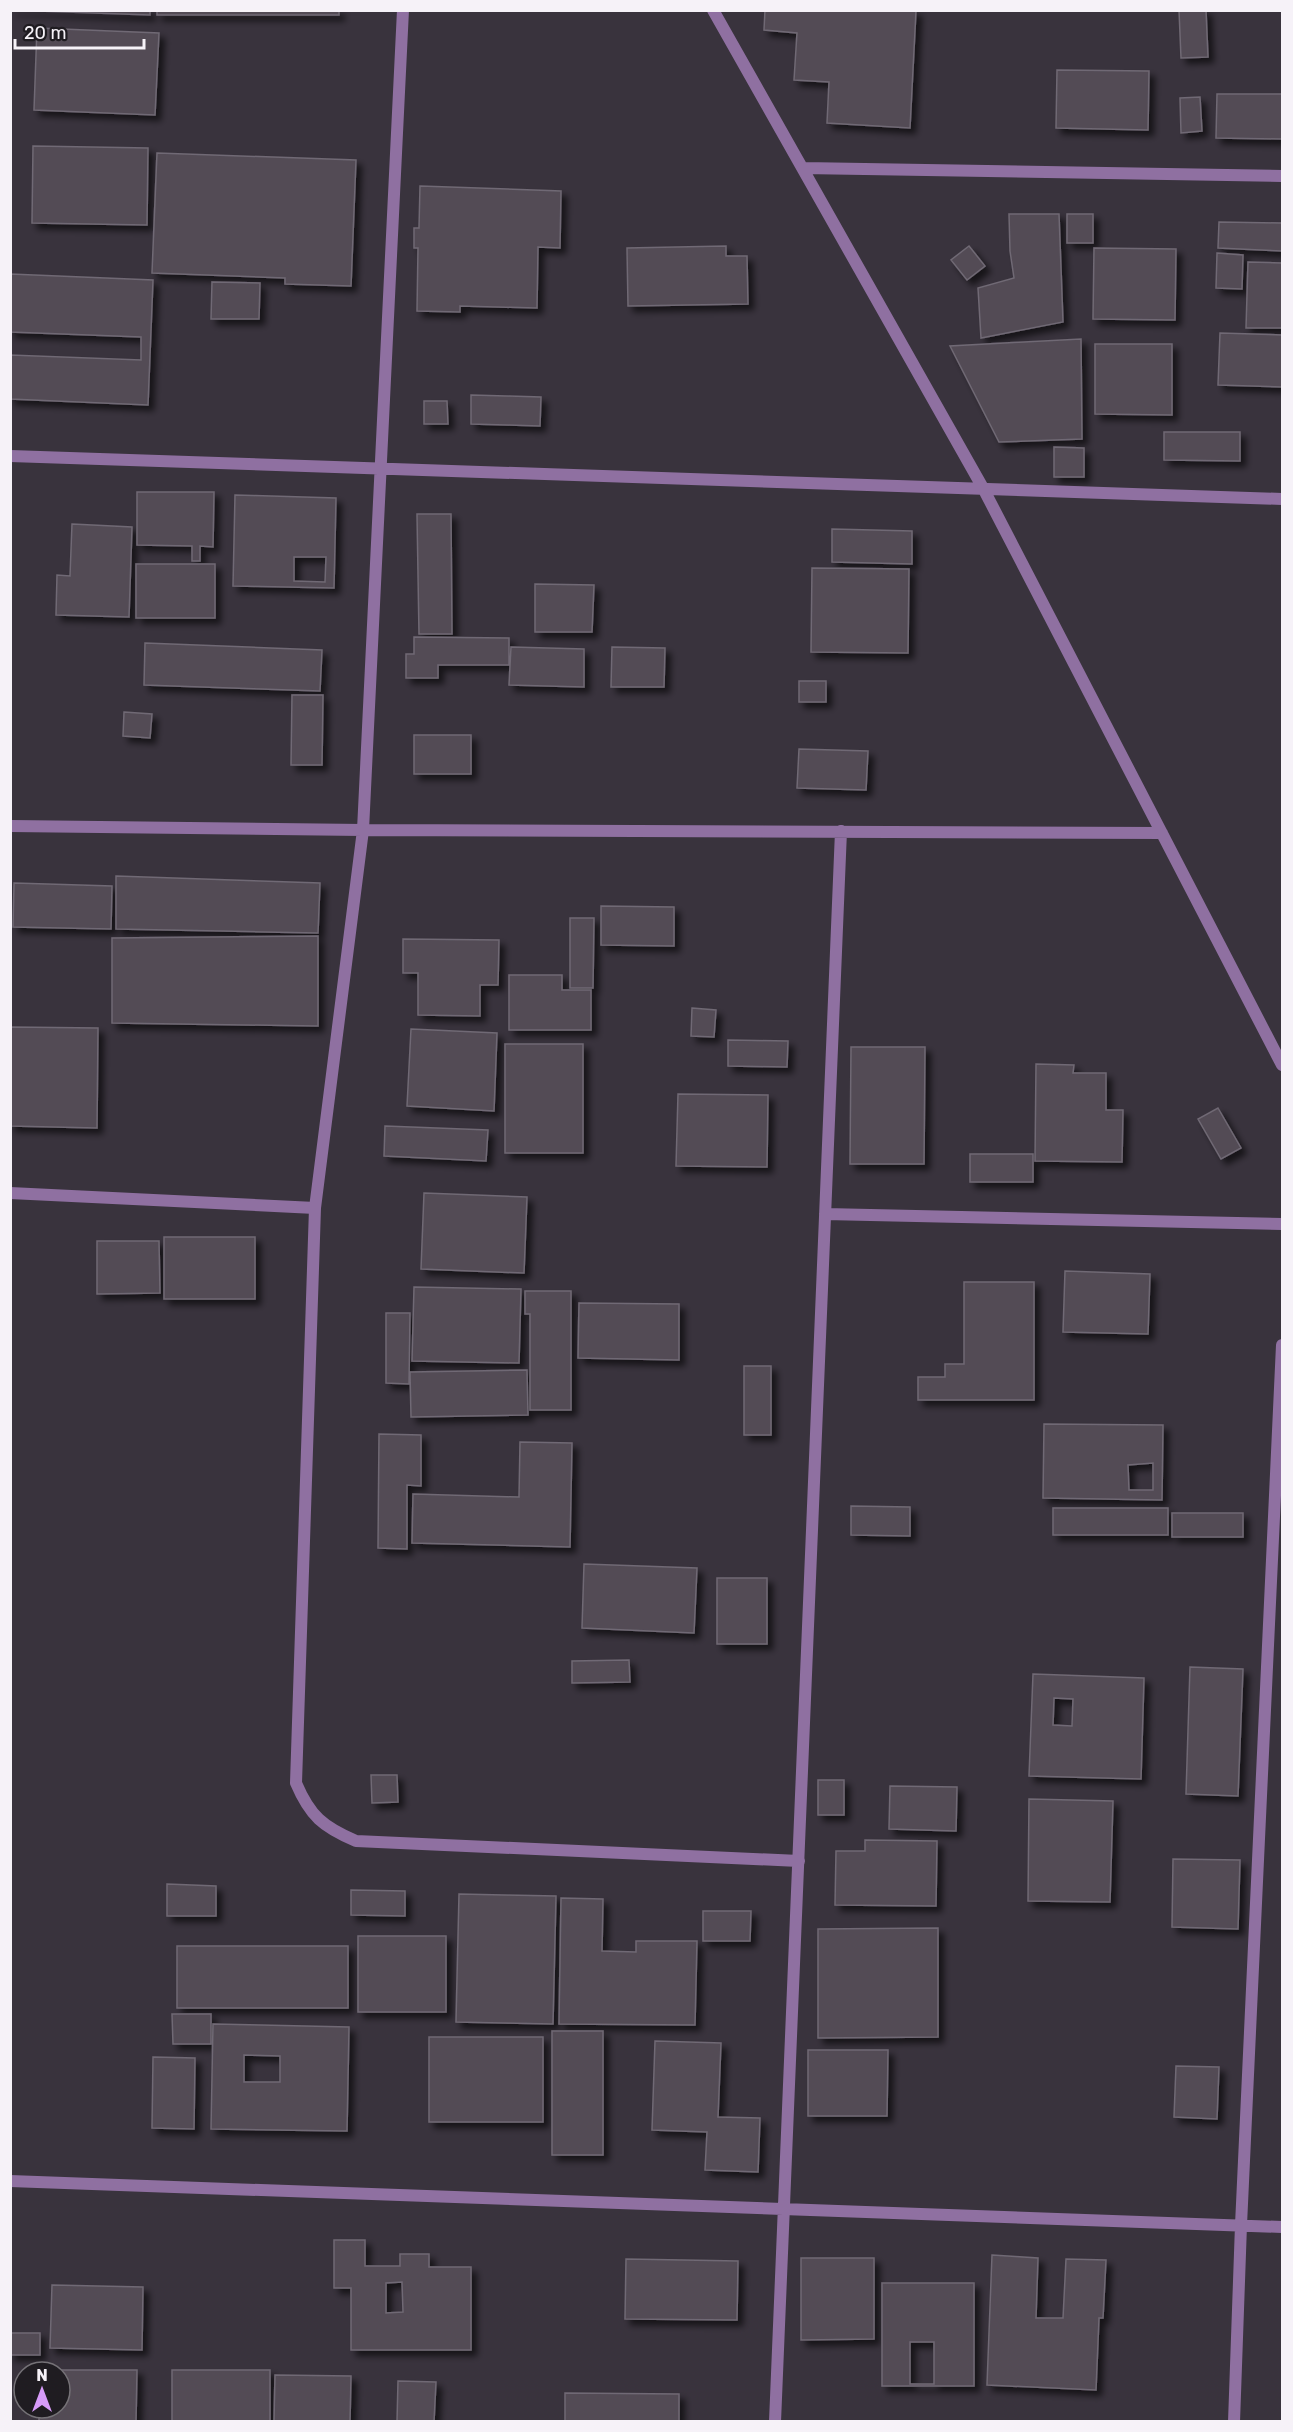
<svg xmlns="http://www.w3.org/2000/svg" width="1293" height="2432" font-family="Rubik,sans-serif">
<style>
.building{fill:#524b55;stroke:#706974;stroke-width:1.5;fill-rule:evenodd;filter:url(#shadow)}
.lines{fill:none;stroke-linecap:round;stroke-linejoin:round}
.street{stroke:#8f70a1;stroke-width:12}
</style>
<defs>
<filter id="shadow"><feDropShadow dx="5.5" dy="5.5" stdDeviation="3" flood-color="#0009"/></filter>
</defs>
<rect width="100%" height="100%" fill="#39333d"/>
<path class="building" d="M10,10H150V15Z
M157,10H339V15H157Z
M765,10L916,11L910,128L827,123L829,82L794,80L797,33L764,30Z
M1179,10H1206L1208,57L1181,58Z
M37,28L159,33L155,115L34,110Z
M1057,70L1149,71L1148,130L1056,128Z
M1217,94H1282V139L1216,138Z
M1200,97L1202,131L1181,133L1180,98Z
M33,146L148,148L147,225L32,223Z
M157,153L356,160L351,286L285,284V278L152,273Z
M420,186L561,191L560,248L538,247L537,308L460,306V312L417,311L418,248H414V228H419Z
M1009,214H1059L1063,322L981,338L978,288L1014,278L1010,251Z
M1067,214H1093V243H1067Z
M1219,222L1282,223V251L1218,248Z
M726,246V256H747L748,304L628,306L627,248Z
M969,246L985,266L967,280L951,260Z
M1094,248L1176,249L1175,320L1093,319Z
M1217,253L1243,255L1242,289L1216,288Z
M1248,262L1282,263V328H1246Z
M10,274L153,280L148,405L10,399V355L141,360V337L10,332Z
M212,282L260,283L259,319H211Z
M1220,333L1282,335V387L1218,385Z
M1081,339L1082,439L999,442L950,346Z
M1095,344H1172V415L1095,414Z
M471,395L541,397L540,426L471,424Z
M424,401H447L448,424H424Z
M1164,432H1240V461L1164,460Z
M1054,447L1084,448V477H1054Z
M137,492H214L213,547L200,546V561H192V546L137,545Z
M235,495L336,498L334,588L233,586ZM294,557H326L325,582L294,581Z
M417,514H451L452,634H419Z
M72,524L132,527L129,617L56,615L57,575L70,576Z
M832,529L912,531V564L832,562Z
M136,564H215V618H136Z
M812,568L909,569L908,653L811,652Z
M535,584L594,585L592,632H535Z
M414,637L509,638V665H438V678H406V654H414Z
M145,643L322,650L320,691L144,685Z
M511,647L584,649V687L509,685Z
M612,647L665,648L664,687H611Z
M799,681H826V702H799Z
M292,695H323L322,765H291Z
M124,712L152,714L150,738L123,736Z
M414,735H471V774H414Z
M799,749L868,751L866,790L797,788Z
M116,876L320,883L318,933L116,929Z
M14,883L112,886L111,929L13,927Z
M601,906L674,907V946L601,945Z
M570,918H594L593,988H570Z
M318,936V1026L112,1023V938Z
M403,939L499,940L498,985H480V1016L418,1015V973H403Z
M509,975H562V990H591V1030H509Z
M692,1008L716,1010L714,1037L691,1036Z
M10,1027L98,1028L97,1128L10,1126Z
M411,1029L497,1033L494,1111L407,1106Z
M728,1040L788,1041L787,1067L728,1066Z
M505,1044H583V1153H505Z
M851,1047H925L924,1164H850Z
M1036,1064L1074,1065L1073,1073H1106V1110H1123L1122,1162L1035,1161Z
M678,1094L768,1095L767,1167L676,1166Z
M1218,1108L1241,1148L1221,1159L1198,1119Z
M385,1126L488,1130L486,1161L384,1156Z
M970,1154H1033V1182H970Z
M424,1193L527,1197L524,1273L421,1269Z
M164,1237H255V1299H164Z
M97,1241H159L160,1293L97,1294Z
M1065,1271L1150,1274L1148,1334L1063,1332Z
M964,1282H1034V1400H918V1377H945V1364H964Z
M414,1287L521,1289L519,1363L412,1361Z
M525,1291H571V1410H530V1314H525Z
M579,1303L679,1304V1360L578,1358Z
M386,1313H410L409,1384L386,1383Z
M744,1366H771V1435H744Z
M527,1370L528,1415L411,1417L410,1372Z
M1044,1424L1163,1425L1162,1500L1043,1498ZM1153,1463V1490H1129L1128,1465Z
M379,1434L421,1435V1486L407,1485V1549L378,1548Z
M520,1442L572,1443L570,1547L412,1543L413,1494L519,1497Z
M851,1506L910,1507V1536L851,1535Z
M1053,1508H1168V1535H1053Z
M1172,1513H1243V1537H1172Z
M584,1564L697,1568L694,1633L582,1628Z
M717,1578H767V1644H717Z
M629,1660L630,1682L572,1683V1661Z
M1190,1667L1243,1669L1238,1796L1186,1794Z
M1033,1674L1144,1678L1141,1779L1029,1776ZM1054,1698L1073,1699L1072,1726L1053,1725Z
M371,1775H397L398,1802L372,1803Z
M818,1780H844V1815H818Z
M890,1786L957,1787L956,1831L889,1829Z
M1029,1799L1113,1801L1110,1902L1028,1901Z
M865,1840L937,1841L936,1906L835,1905L836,1851H865Z
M1173,1859L1240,1860L1238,1929L1172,1927Z
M167,1884L216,1886V1916H167Z
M351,1890L405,1891V1916L351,1915Z
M459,1894L556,1896L553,2024L456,2022Z
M561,1898L603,1899L602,1951L636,1952V1941H697L695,2025L559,2024Z
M703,1911H751L750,1941H703Z
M938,1928V2037L818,2038V1929Z
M358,1936H446V2012H358Z
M177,1946H348V2008H177Z
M172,2014H211V2044H173Z
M213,2024L349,2027L347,2131L211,2129ZM244,2055L280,2056V2082H244Z
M552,2031H603V2155H552Z
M429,2037H543V2122H429Z
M655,2041L721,2043L718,2117L760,2118L758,2172L705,2170L707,2132L652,2130Z
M808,2050H888L887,2116H808Z
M153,2057L195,2058L194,2129L152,2128Z
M1176,2066L1219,2067L1217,2119L1174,2117Z
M334,2240H365V2266H400V2254H429V2267H471V2350H351V2288H334ZM402,2282L403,2312L386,2313V2283Z
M992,2255L1038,2258L1036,2318H1063L1066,2259L1106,2260L1103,2318H1099L1096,2390L987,2385Z
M801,2258H874V2339L801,2340Z
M626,2259L738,2261L737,2320L625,2319Z
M882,2283H974V2386H882ZM910,2342H934V2384H910Z
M52,2285L143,2287L142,2350L50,2348Z
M10,2333H40V2355H10Z
M39,2370H137L136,2422H39V2408H60V2372H39Z
M172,2370H270V2422H172Z
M275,2375L351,2376L350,2422H274Z
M398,2381L436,2382L434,2422H397Z
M565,2393L679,2394V2422H565Z"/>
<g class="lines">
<path class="street" d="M403,10L363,830L315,1208L296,1783C310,1816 323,1827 356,1841L799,1861
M713,10L983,488L1282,1065
M803,168L1282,176
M10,456L1282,499
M10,826L363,830L1162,833
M10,1193L315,1208
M825,1214L1282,1224
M10,2181L1282,2227
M775,2422L841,831
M1234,2422L1241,2225L1282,1345"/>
</g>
<rect width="1293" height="2432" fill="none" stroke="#f6f2f8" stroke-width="24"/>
<g transform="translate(42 2390)"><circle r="28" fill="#1f1c21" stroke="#757277" stroke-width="1.5"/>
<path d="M0-4.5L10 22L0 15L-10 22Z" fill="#d79bf9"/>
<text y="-9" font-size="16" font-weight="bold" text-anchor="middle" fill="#f6f2f8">N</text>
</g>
<path d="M15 39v9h129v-9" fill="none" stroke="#f6f2f8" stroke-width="3"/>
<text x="24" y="39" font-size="18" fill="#f6f2f8" stroke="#1f1c21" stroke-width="4.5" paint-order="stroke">20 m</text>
</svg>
